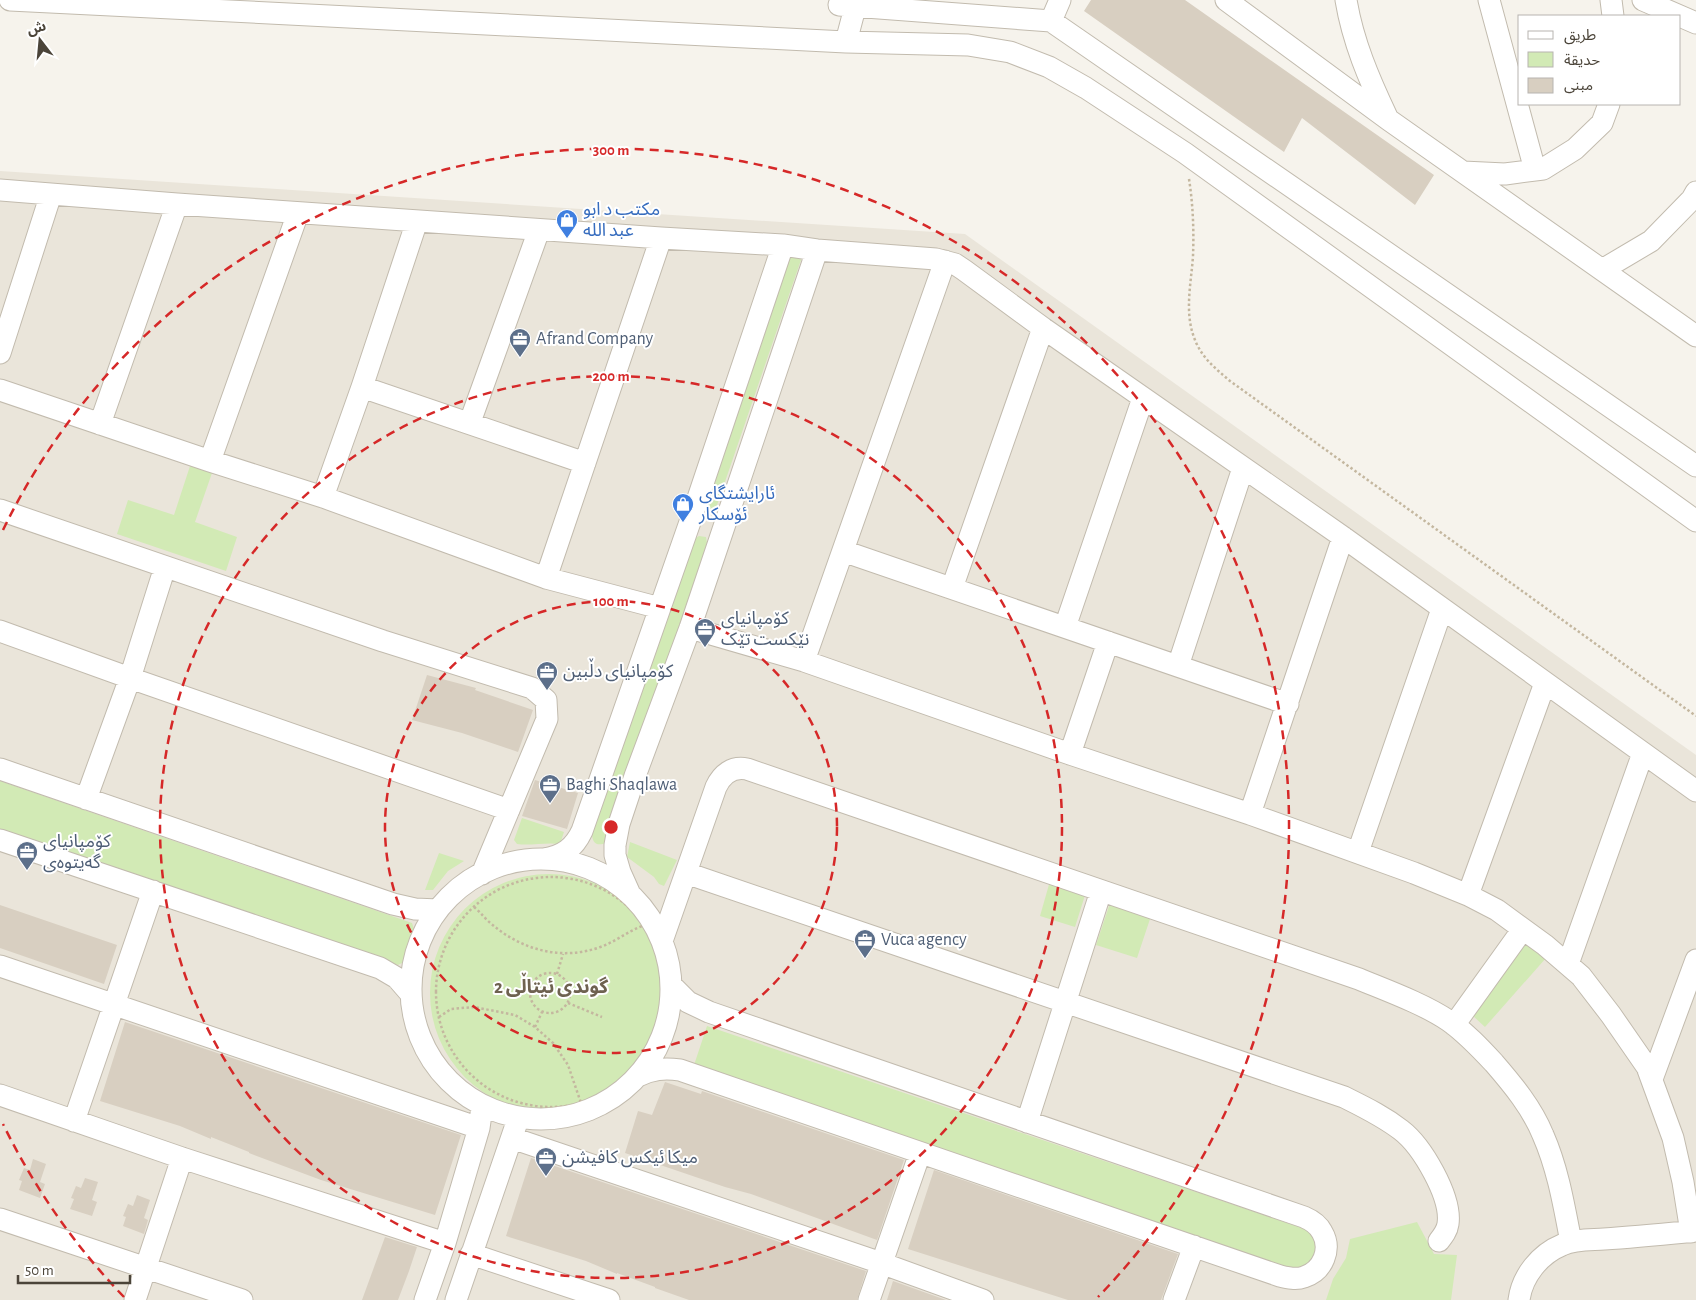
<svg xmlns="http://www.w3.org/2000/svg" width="1696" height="1300" font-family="'Alegreya Sans','Noto Sans Arabic',sans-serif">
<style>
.residential{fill:#eae5da}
.green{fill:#d2eab5}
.building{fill:#d8cfc1}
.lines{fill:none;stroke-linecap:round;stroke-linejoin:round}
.minor-casing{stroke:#c2bbae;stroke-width:23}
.path{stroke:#c4b79f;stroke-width:2.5;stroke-dasharray:2.5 2.5;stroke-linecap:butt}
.minor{stroke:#fff;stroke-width:21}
.ring{fill:none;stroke:#d62828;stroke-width:2.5;stroke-dasharray:9 6}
.labels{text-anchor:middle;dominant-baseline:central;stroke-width:4;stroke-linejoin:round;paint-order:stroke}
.shop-label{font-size:18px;fill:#366cbe;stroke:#fff;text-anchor:start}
.service-label{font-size:18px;fill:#4e5e75;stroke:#fff;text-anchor:start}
.neighbourhood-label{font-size:19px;font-weight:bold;fill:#6e6250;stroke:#fff}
.centre{fill:#d62828;stroke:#fff;stroke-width:2.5}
.ring-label{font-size:15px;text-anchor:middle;font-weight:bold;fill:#d62828;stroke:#fff;stroke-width:4;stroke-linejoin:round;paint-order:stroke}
</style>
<rect width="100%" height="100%" fill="#f6f3ec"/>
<path class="residential" d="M0,171L965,234L1696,755V1300H0Z"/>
<path class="green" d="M791,256L799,257L801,260L715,511H711L704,504L785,268Z
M190,466L212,473L195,522L237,537L226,571L117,534L128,500L174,515Z
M699,536L706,537L707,543L606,843C597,846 593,844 592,835L694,539Z
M0,781L412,923L414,929L408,944L404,962L398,965L176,892L0,832Z
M522,818L564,832L560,844C545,842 531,846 517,844L514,840Z
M630,842L677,860L664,886L659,884L654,877L627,857Z
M439,853L464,861L448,871L433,890H425Z
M430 993a119 119 0 1 1 238 0a119 119 0 1 1-238 0Z
M1050,881L1086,892L1075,927L1040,916Z
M1110,903L1151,916L1137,958L1096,945Z
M1527,941L1546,958L1485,1027L1472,1015Z
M707,1026L1308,1230L1316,1237L1318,1260L1299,1272L694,1065Z
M1417,1222L1434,1254L1457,1255L1451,1300H1326L1333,1279L1346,1258L1350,1239Z"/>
<path class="building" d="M1091,0H1185L1434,175L1415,205L1302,118L1284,152L1084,11Z
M427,675L476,688L475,690L533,710L518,752L462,733L412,720Z
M535,780L578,793L567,829L522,816Z
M0,905L117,945L104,984L0,948Z
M125,1022L461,1135L435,1215L321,1180L249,1153V1152L211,1137V1139L180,1126L100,1101Z
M665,1082L701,1094L702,1091L904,1160L877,1240L751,1194L725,1187L625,1153L638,1111L652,1115Z
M531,1158L866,1271L857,1300H689L655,1288V1287L617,1273V1274L586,1261L506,1236Z
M33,1159L46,1164L40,1182L45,1184L40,1198L19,1190L22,1181L19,1180L24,1168L30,1170Z
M934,1170L1178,1254L1161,1300H1068L908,1249Z
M85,1178L98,1182L92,1200L97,1202L92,1216L70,1209L74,1199L71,1198L76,1186L81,1188Z
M137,1195L150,1200L144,1218L148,1220L144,1234L123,1226L126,1217L123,1216L128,1204L133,1206Z
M385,1237L417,1247L409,1271L398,1300H362Z
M893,1281L946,1300H887Z"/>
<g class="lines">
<g class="minor-casing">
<path id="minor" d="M10,0L846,42L968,45L1010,52L1049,67L1086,88L1185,153L1696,521
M1226,0L1389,120L1696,336
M1346,0C1353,42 1369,79 1387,117
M1489,0L1535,170
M1611,0L1613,16
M1643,0L1696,23
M839,5L1051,21L1696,466
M1051,21L1060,0
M846,42L857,0
M1463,172L1505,174L1543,169L1575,149L1602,123L1609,104
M0,190L177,204L661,238L783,245L817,250L936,259L955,264L964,270L1043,328L1343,537L1696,791
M1602,270L1651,241L1692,199L1696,192
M0,353L51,194
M362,387L585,463
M0,390L210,461L323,497L546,578L660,608
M470,422L539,230
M100,424L177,204
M210,461L298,213
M323,497L362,387L417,221
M0,510L383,641L532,688L546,700L547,719L482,874
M843,551L1288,704
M546,578L661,238
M952,588L1043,328
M1065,627L1143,398
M690,628L804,661L1070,754L1250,814L1414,873L1468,895L1497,910L1545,945L1581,976L1611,1015L1647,1067L1673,1138L1683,1182L1691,1232
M0,631L130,678L509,810
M804,661L945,261
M1178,666L1243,468
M1070,754L1108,642
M0,769L393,904L415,909L438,910
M86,799L130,678L165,567
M1250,814L1343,537
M0,840L380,968L397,978L410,993
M1358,852L1442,609
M411 989a130 130 0 1 1 260 0a130 130 0 1 1-260 0Z
M544,859C563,856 574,848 582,831L690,522L783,245
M686,873L1344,1097C1364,1107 1383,1116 1401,1130C1422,1146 1452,1197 1448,1224C1447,1231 1443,1236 1439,1241
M629,892L620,872L615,855V845L619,824L635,776L690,628L817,250
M1468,895L1545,683
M662,941L716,787C722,774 732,766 747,769L1359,979C1388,991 1424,1004 1449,1021C1466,1033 1480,1048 1494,1063C1513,1085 1532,1108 1543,1135C1558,1169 1564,1206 1571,1242
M1568,964L1643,753
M0,966L479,1128
M1454,1025L1523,929
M638,1076C652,1069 664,1068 680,1070L1280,1276C1288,1278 1296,1280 1304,1277C1323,1271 1332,1249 1322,1232C1318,1224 1311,1220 1304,1217L709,1012L688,1002L672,986
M1652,1079L1696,960
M0,1095L182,1158L445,1243
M74,1121L153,891
M1027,1122L1101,891
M512,1138L881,1263L983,1300
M0,1219L242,1300
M471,1254L609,1300
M135,1300L182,1158
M425,1300L445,1243L479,1128L481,1114
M456,1300L516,1125
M869,1300L920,1153
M1174,1300L1194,1246
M1519,1300C1522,1276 1540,1254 1562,1245C1574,1239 1591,1240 1604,1239C1635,1237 1665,1234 1696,1231"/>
</g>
<path class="path" d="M1189,179C1193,204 1194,231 1193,256C1191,285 1184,313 1195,340C1202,358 1216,369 1230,381L1696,716
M436 992a115 115 0 1 1 230 0a115 115 0 1 1-230 0Z
M474,907C479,911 483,916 488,921C520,950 562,962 603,946C618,940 630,930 645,925
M530 993a20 20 0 1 1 40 0a20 20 0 1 1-40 0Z
M557,974L563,954
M568,1003L602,1017
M439,1017L451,1009L474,1007L515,1015L535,1027L553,1043L568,1065L581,1103
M535,1027L542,1012"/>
<use href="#minor" class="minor"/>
</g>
<g class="ring">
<circle cx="611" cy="827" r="226"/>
<circle cx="611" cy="827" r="451"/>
<path d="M124 1297A677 677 0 0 1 3 1124M3 530A677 677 0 1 1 1098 1297"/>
</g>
<defs>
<g id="shop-pin" transform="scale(1.125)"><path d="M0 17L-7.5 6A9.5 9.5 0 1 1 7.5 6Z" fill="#3f7fe0" stroke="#fff"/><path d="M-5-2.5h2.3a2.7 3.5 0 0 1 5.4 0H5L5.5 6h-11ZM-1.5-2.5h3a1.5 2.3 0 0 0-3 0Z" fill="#fff"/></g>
<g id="office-pin" transform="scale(1.125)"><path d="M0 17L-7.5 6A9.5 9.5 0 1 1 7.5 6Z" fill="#5c6f8a" stroke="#fff"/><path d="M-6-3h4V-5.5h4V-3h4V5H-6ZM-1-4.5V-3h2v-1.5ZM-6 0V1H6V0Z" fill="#fff"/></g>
</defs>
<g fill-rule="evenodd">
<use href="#shop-pin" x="567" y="220"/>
<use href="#office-pin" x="520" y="339"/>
<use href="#shop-pin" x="683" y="504"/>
<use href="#office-pin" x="705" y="629"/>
<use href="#office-pin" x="547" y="672"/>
<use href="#office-pin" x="550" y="785"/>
<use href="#office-pin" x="27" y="852"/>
<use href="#office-pin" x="865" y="940"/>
<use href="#office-pin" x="546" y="1158"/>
</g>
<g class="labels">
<g class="shop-label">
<text x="583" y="210">مكتب د ابو<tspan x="583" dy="21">عبد الله</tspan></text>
<text x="699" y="494">ئارایشتگای<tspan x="699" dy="21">ئۆسکار</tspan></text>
</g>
<g class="service-label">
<text x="536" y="339">Afrand Company</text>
<text x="721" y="619">کۆمپانیای<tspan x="721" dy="21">نێکست تێک</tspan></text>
<text x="563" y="672">کۆمپانیای دڵبین</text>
<text x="566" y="785">Baghi Shaqlawa</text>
<text x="43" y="842">کۆمپانیای<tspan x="43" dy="21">گەیتوەی</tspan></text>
<text x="881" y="940">Vuca agency</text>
<text x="562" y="1158">میکا ئیکس کافیشن</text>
</g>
<g class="neighbourhood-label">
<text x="551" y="987">گوندی ئیتاڵی 2</text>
</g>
</g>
<circle cx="611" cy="827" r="8" class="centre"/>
<g class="ring-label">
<text x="611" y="155">300 m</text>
<text x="611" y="381">200 m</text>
<text x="611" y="606">100 m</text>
</g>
<rect x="1518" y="15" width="162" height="90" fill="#ffffff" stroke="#b7b4b0"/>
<rect x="1528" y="31" width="25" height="8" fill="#ffffff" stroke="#b7b4b0"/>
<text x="1564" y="40" font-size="15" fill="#4b4439">طريق</text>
<rect x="1528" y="52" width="25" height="15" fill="#d2eab5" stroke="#b7b4b0"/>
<text x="1564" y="65" font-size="15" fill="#4b4439">حديقة</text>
<rect x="1528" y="78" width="25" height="15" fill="#d8cfc1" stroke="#b7b4b0"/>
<text x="1564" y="90" font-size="15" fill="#4b4439">مبنى</text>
<g transform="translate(40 40) rotate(344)" stroke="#ffffff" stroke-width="4" paint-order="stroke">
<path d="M0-4L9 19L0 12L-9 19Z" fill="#4b4439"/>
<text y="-8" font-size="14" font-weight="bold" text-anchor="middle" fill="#4b4439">ش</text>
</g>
<path d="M18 1275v8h112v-8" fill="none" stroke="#4b4439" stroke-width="2.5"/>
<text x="25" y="1275" font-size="15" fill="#4b4439" stroke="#ffffff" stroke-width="4" paint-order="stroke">50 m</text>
</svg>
